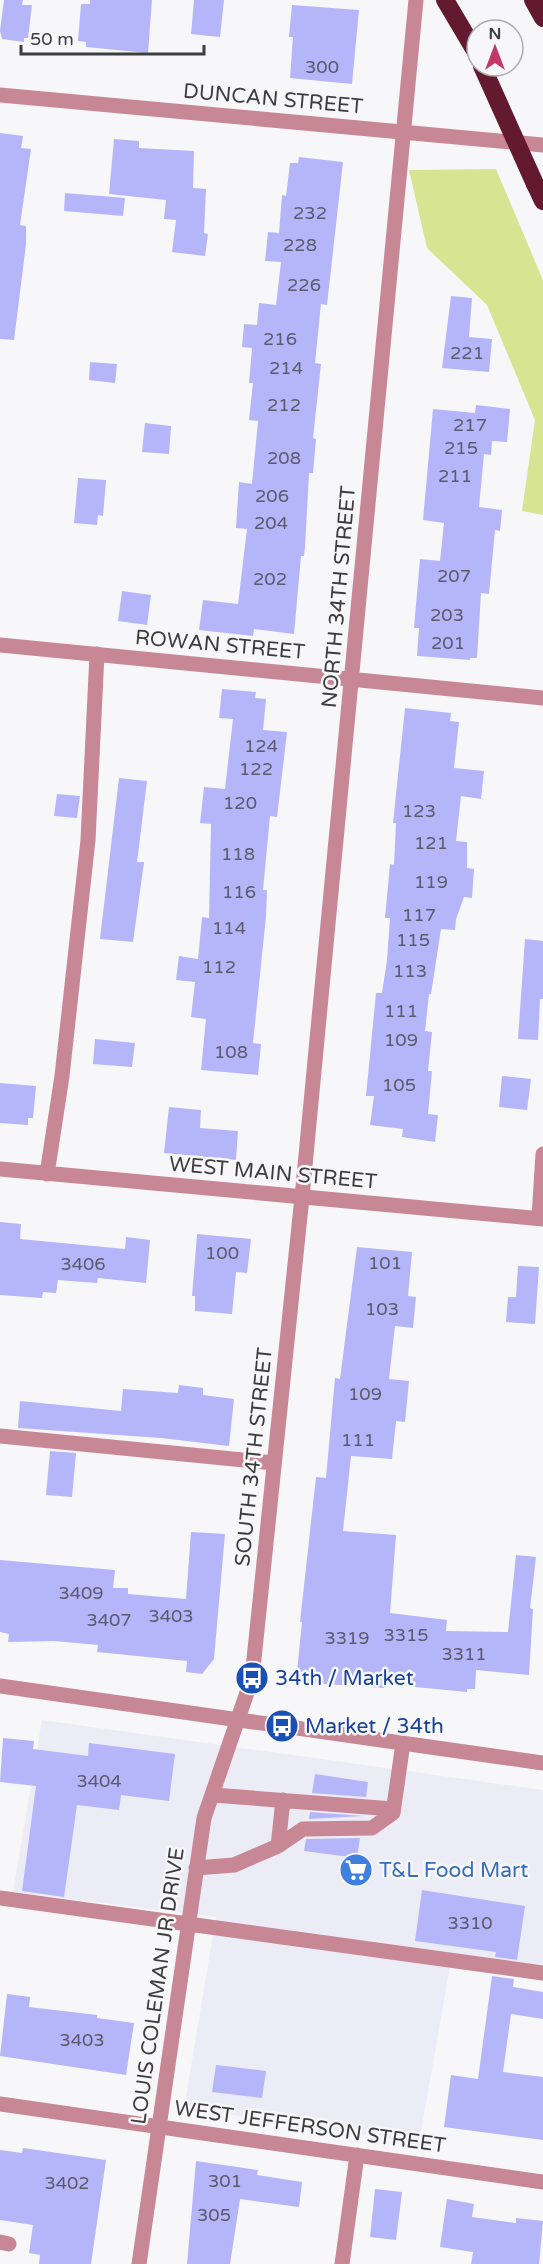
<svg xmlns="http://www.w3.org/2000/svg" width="543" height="2264" font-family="'Varela Round',sans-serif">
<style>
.built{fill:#ebecf6}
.green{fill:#d7e491}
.building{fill:#b5b5fa}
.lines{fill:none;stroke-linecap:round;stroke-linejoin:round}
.minor{stroke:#c88794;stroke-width:15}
.highway{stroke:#631930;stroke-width:18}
.highway-bridge{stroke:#631930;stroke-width:18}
.labels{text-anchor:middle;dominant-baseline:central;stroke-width:5;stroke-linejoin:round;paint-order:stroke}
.number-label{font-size:18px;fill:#5b5b6d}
.street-label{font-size:21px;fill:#3d3d3e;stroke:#f7f7fa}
.transit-label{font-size:21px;fill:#164399;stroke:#f7f7fa;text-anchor:start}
.shop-label{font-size:21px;fill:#366cbe;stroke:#f7f7fa;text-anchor:start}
</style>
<rect width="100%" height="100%" fill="#f7f7fa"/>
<path class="built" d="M42,1720L543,1790V1966L452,1955L419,2143L184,2108L216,1917L13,1892Z"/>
<path class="green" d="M496,169L543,280V515L522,511L535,420L487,305L427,248L409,170Z"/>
<path class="building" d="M4,0H23L22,5H32L28,38H24V42L2,39L0,31Z
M90,0H152L148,53L86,47V42L78,41L81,4H90Z
M194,0H224L220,37L191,34Z
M292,5L359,10L352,84L290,78L293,37H289Z
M0,133L23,136L21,148L31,149L20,225L26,226V244L14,340L0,339Z
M114,139L139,141V148L194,151L193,188L206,189L204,233L208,234L205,256L172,252L176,220L164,219L166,200L109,194Z
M299,157L343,162L327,305L321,304L315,363L321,364L313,438L316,439L313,473H309L305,547L304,556H301L294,634L254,629L253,636L199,630L203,600L238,604L247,529L236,528L239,482L252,484L258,421L249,420L253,383H249L252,348L242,347L244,324L257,325L259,303L276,305L281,262L265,261L268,232L279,233L282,195L286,196L290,163H298Z
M65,193L125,198L123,216L64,211Z
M451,296L472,298L469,337L492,339L489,372L442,368Z
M90,362L117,364L115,383L89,380Z
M476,405L510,409L507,442L492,441L491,455L484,454L479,507L502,510L500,531L495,530L489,594L481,593L477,658H470V660L417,656L419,628H414L420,559L440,561L444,523L423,520L433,409L475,413Z
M145,423L171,426L169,454L142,452Z
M78,478L106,480L103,516L98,515L97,525L74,523Z
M122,591L151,595L147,625L118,621Z
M222,689L256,692L255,698L266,699L263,730L287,732L277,817L270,816L263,890H267L266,916L253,1043L261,1044L258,1075L201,1070L206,1019L191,1017L195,982L176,980L179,956L198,959L202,917L209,918L211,824L200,823L204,787L225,789L233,719L219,718Z
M405,708L451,713L450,721L459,722L454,768L484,771L481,799L461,796L456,841L467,842V868L474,869L472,898L464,897L456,919L455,930L441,929L431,994H429L425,1031L432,1032L428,1071H432L428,1114L438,1115L435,1142L402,1137L403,1129L370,1125L374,1096H366L376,993H382L387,960L390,918H385L390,864L394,865L396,823H393Z
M119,778L147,781L137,862H144L133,942L100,939Z
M57,794L80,796L77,818L54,816Z
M525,939L543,941V999H540L538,1040L518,1039Z
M95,1039L135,1043L132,1067L93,1064Z
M502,1076L531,1079L527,1110L499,1107Z
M0,1083L36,1086L33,1118H28V1125L0,1123Z
M169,1107L201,1110L200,1128L238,1131L236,1160L164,1153Z
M0,1222L21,1224L20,1239L125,1249L126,1237L150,1240L146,1283L98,1278L97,1283L58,1280L56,1293L43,1292L42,1298L0,1295Z
M197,1234L251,1239L247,1273L236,1272L232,1314L195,1311V1296H192Z
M357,1247L412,1252L408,1296L416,1297L413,1328L395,1326L389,1379L409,1381L405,1422L396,1421L392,1459L351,1456L343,1531L396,1535L390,1613L447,1620L446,1631L508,1632L516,1555L536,1557L530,1608L533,1609L529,1675L476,1670L475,1689H467V1692L384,1684V1688L296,1682L302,1622H300L316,1477L326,1478L335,1378L340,1379Z
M518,1266L539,1267L535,1324L506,1322L508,1297H516Z
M179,1385L203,1388V1395L234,1399L229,1446L161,1438L18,1428L20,1401L121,1411L123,1389L178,1393Z
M50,1451L76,1453L72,1497L46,1495Z
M191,1532L225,1534L214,1659L202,1674L186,1672L187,1661L97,1652L98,1645L54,1641L8,1642L9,1634L0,1632V1560L115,1570L113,1588H128V1594L186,1599Z
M3,1738L34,1741L33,1749L88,1756L89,1743L175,1754L169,1801L121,1795L119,1810L77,1805L64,1897L22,1891L36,1786L0,1782Z
M315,1774L368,1782L366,1797L312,1793Z
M310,1812L363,1816L309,1819Z
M360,1838L357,1858L304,1851L306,1839Z
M422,1890L525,1906L517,1960L495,1957L496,1952L415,1941Z
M492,1976L514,1979L513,1987L543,1992V2019L511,2014L503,2072L543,2077V2140L444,2127L451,2075L478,2079Z
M7,1994L30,1997L29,2007L97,2015V2018L134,2023L126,2075L0,2056Z
M216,2065L266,2071L262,2098L212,2092Z
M23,2148L106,2160L91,2264H39L40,2255L29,2253L33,2225L0,2220V2150L22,2153Z
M196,2161L258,2170L257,2175L302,2182L299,2207L240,2199L230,2264H187Z
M375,2189L402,2192L396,2240L370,2237Z
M447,2199L474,2204L472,2217L516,2223V2218L543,2221L539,2264H471L473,2252L440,2247Z"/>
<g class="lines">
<path class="minor" d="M0,95L543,145
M0,645L543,698
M0,1169L543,1219
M47,1174L62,1076L88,840L97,654
M539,1218L543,1154
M0,1436L274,1463
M0,1686L543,1763
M213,1795L393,1809
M278,1846L283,1800
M196,1868L234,1865L278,1846L303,1829L372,1828L393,1813L403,1743
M0,1898L543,1973
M0,2104L543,2182
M0,2242L9,2244
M139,2264L204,1818L252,1678L302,1197L416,0
M342,2264L357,2155"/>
<path class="highway" d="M445,0L477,54
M533,0L543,18
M535,184L543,201"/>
<path class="highway-bridge" d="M482,66L535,184"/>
</g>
<defs>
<g id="bus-disc" transform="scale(1.725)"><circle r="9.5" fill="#1a4fb4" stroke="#f7f7fa"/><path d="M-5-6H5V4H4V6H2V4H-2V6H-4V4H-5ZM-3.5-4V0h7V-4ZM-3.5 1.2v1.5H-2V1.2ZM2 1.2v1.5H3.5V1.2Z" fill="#fff"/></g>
<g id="supermarket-disc" transform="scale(1.725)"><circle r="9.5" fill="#3f7fe0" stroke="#f7f7fa"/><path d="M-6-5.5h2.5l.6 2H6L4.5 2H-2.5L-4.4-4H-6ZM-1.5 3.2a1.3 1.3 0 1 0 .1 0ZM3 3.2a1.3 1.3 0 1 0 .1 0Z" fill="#fff"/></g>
</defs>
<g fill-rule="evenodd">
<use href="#bus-disc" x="252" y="1678"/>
<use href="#bus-disc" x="282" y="1726"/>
<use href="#supermarket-disc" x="356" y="1870"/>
</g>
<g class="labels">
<g class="number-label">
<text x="322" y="67">300</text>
<text x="310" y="213">232</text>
<text x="300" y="245">228</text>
<text x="304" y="285">226</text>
<text x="280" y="339">216</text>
<text x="467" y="353">221</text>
<text x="286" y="368">214</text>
<text x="284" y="405">212</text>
<text x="470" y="425">217</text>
<text x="461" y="448">215</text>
<text x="284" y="458">208</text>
<text x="455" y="476">211</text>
<text x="272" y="496">206</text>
<text x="271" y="523">204</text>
<text x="454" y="576">207</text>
<text x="270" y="579">202</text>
<text x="447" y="615">203</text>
<text x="448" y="643">201</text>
<text x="261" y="746">124</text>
<text x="256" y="769">122</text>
<text x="240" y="803">120</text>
<text x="419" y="811">123</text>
<text x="431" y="843">121</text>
<text x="238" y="854">118</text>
<text x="431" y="882">119</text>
<text x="239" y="892">116</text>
<text x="419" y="915">117</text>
<text x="229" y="928">114</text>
<text x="413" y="940">115</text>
<text x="219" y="967">112</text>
<text x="410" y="971">113</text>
<text x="401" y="1011">111</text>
<text x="401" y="1040">109</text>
<text x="231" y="1052">108</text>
<text x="399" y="1085">105</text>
<text x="222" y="1253">100</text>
<text x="385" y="1263">101</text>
<text x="83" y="1264">3406</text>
<text x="382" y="1309">103</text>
<text x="365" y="1394">109</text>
<text x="358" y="1440">111</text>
<text x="81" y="1593">3409</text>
<text x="171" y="1616">3403</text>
<text x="109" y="1620">3407</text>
<text x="406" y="1635">3315</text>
<text x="347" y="1638">3319</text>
<text x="464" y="1654">3311</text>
<text x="99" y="1781">3404</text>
<text x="470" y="1923">3310</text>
<text x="82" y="2040">3403</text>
<text x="225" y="2181">301</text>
<text x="67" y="2183">3402</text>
<text x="214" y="2215">305</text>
</g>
<g class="street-label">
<text transform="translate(273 99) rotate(5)">DUNCAN STREET</text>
<text transform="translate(339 597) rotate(-85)">NORTH 34TH STREET</text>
<text transform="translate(220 645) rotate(5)">ROWAN STREET</text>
<text transform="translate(273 1173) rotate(5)">WEST MAIN STREET</text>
<text transform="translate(254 1457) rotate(-84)">SOUTH 34TH STREET</text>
<text transform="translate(158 1986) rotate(-82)">LOUIS COLEMAN JR DRIVE</text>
<text transform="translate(310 2127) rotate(8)">WEST JEFFERSON STREET</text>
</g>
<g class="transit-label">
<text x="275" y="1678">34th / Market</text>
<text x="305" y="1726">Market / 34th</text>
</g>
<g class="shop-label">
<text x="379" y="1870">T&amp;L Food Mart</text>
</g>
</g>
<g transform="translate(495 48)"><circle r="28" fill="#f7f7fa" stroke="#adadaf" stroke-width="1.5"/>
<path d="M0-4.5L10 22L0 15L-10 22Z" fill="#c53866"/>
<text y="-9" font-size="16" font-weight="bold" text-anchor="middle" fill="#3d3d3e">N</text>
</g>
<path d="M21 45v9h183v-9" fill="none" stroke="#3d3d3e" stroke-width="3"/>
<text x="30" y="45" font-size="18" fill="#3d3d3e" stroke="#f7f7fa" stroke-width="4.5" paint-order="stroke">50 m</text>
</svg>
